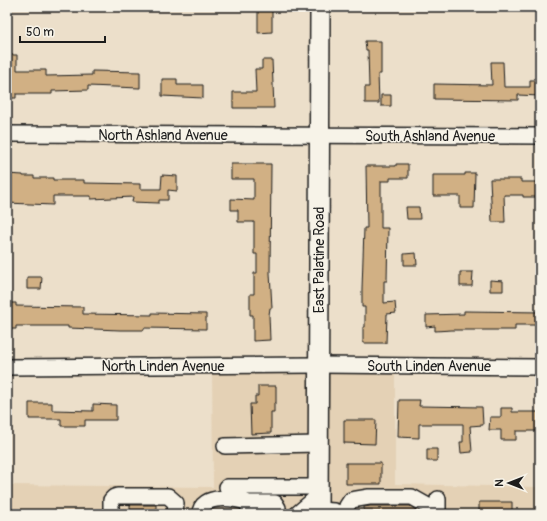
<svg xmlns="http://www.w3.org/2000/svg" width="547" height="521" font-family="Pangolin,sans-serif">
<style>
.built{fill:#e4d1b5}
.building{fill:#d1b084;stroke:#1c1c1c}
.lines{fill:none;stroke-linecap:round;stroke-linejoin:round}
.minor-casing{stroke:#1c1c1c;stroke-width:18}
.major-casing{stroke:#1c1c1c;stroke-width:22}
.minor{stroke:#f7f3e8;stroke-width:15}
.major{stroke:#f7f3e8;stroke-width:19}
.labels{text-anchor:middle;dominant-baseline:central;stroke-width:3;stroke-linejoin:round;paint-order:stroke}
.street-label{font-size:14px;fill:#1c1c1c;stroke:#f7f3e8}
</style>
<rect width="100%" height="100%" fill="#ecdfca"/>
<filter id="ink" filterUnits="userSpaceOnUse"><feTurbulence type="fractalNoise" baseFrequency=".025" numOctaves="2"/><feDisplacementMap in="SourceGraphic" scale="8" xChannelSelector="R" yChannelSelector="G"/><feConvolveMatrix kernelMatrix="1 2 1 2 8 2 1 2 1" color-interpolation-filters="sRGB"/></filter>
<g filter="url(#ink)">
<path class="built" d="M212,366H395V484L540,487V514H7V485L213,487Z"/>
<path class="building" d="M258,7H272V32L258,33Z
M365,41H381V74H378L379,103H365V87H369L368,50H366Z
M7,55H17V70H46V76L92,75V71L140,72V88L88,86V90L52,91V94H16V98H7Z
M262,60H272L274,108H233V92H256L255,69H262Z
M491,62H503L504,87H530V80H540V96L518,95V100L434,99V84L492,85Z
M162,79H177V85H203V98L162,96Z
M381,95H391V106H381Z
M231,164H271L270,273L272,308H270L269,315L270,340L253,341V315H250V294H254V273H257V254H254V222H238V210H231V199L254,200V179H231Z
M396,164H408V178H390V181H381V228H388L387,281H384V303L395,302L396,313L387,314L386,343H363V327H365V307H362V289L364,228H367L366,166H396Z
M465,173H475L474,208H460V196H433V175H465Z
M7,174L23,175V176H34V178H53V180H84V183L140,184V189H161L162,175L177,176V191L168,190V200H159V203L132,202L133,197L91,199V196H53V205L7,203Z
M490,179H521V182H540V197H523V195H504L505,222H492Z
M406,207H419L420,219H407Z
M416,253L417,265H404V254Z
M460,272H473L472,286H460Z
M27,277H42L41,289H27Z
M490,280L503,281V291H490Z
M7,303H16V306L83,307V314L152,315V313L206,314V329L144,328V330H120L68,328V326H16V329H7Z
M464,311L540,312V325H515V330H452L435,331V326L426,327V315L464,314Z
M258,386H276V403H274V412H271V433L251,434L250,404H255V396H258Z
M399,400H420L419,406L482,407L483,425L470,426L472,452L461,453L460,442H463V424H419V438L398,437Z
M29,403H52V410L93,411V404L116,405V420H85V426H61V419H29Z
M501,408H512V412H540V431H516V440H501V430H489L490,417H501Z
M344,420H376L375,444L344,443Z
M427,449H437V461H427Z
M346,463H381V484H346Z
M479,502H512V514H479Z
M130,505H156V514H130Z
M370,506H410L416,510V514H380V511H364V507Z"/>
<g class="lines">
<g class="minor-casing">
<path id="minor" d="M7,134L540,136
M7,367L318,365L540,367
M225,446L318,444
M227,487H318
M318,510L334,511L343,514
M111,514V500L114,497L117,496H168L176,503L175,514
M200,514C200,493 237,498 249,503
M249,514V503H275L278,508V514
M297,514L318,496
M345,514L347,506L351,500L369,497H412L428,506L430,514
M438,514V499"/>
</g>
<g class="major-casing">
<path id="major" d="M318,514L320,7"/>
</g>
<use href="#minor" class="minor"/>
<use href="#major" class="major"/>
</g>
</g>
<g class="labels">
<g class="street-label">
<text x="163" y="135">North Ashland Avenue</text>
<text x="430" y="136">South Ashland Avenue</text>
<text transform="translate(319 260) rotate(-90)">East Palatine Road</text>
<text x="163" y="366">North Linden Avenue</text>
<text x="429" y="366">South Linden Avenue</text>
</g>
</g>
<rect width="547" height="521" fill="none" stroke="#f7f3e8" stroke-width="24"/>
<rect x="12" y="12" width="523" height="497" fill="none" stroke="#1c1c1c" stroke-width="1.5" filter="url(#ink)"/>
<g transform="translate(509 483) rotate(270)" stroke="#f7f3e8" stroke-width="3" paint-order="stroke">
<path d="M0-3L7 15L0 10L-7 15Z" fill="#1c1c1c"/>
<text y="-6" font-size="11" font-weight="bold" text-anchor="middle" fill="#1c1c1c">N</text>
</g>
<path d="M20 36v6h85v-6" fill="none" stroke="#1c1c1c" stroke-width="2"/>
<text x="26" y="36" font-size="12" fill="#1c1c1c" stroke="#f7f3e8" stroke-width="3" paint-order="stroke">50 m</text>
</svg>
